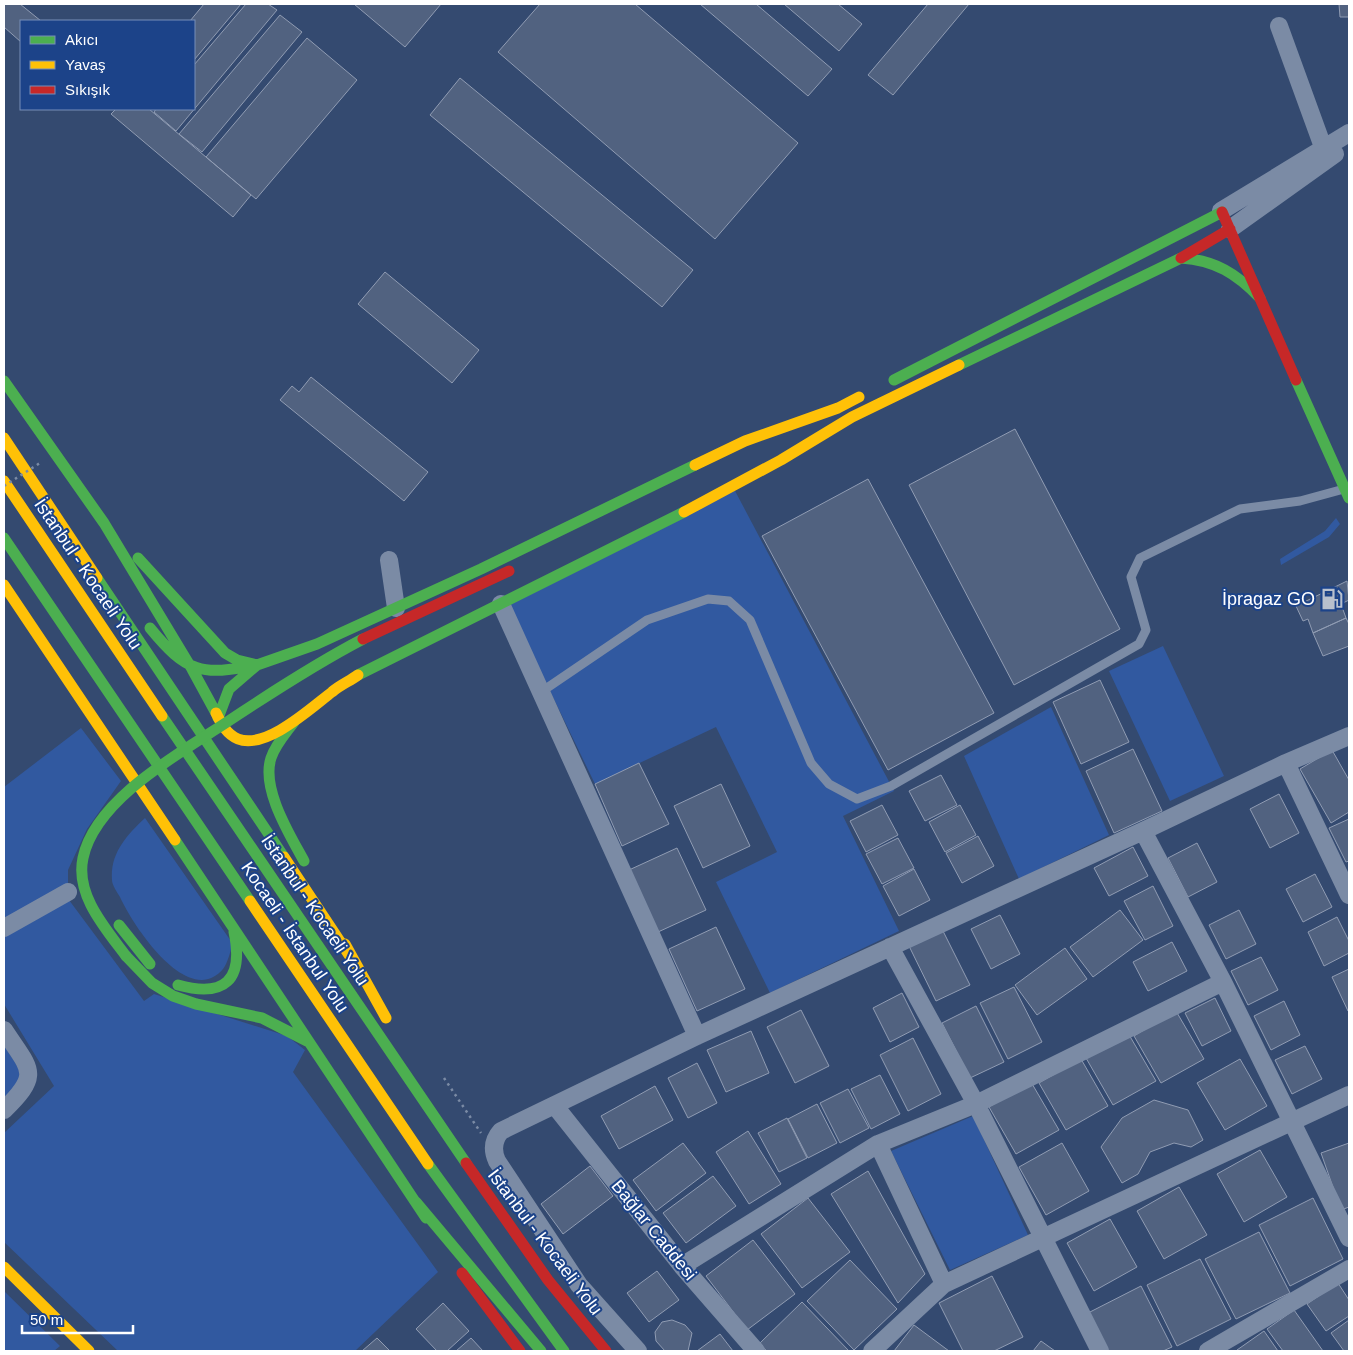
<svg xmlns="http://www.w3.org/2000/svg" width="1353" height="1355" font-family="Arial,sans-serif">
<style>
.green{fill:#3159a0}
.building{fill:#516280;stroke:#909cb3}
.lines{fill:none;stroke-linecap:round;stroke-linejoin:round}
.path{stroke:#7b8ba5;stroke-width:2.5;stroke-dasharray:2.5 4;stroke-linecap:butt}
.lane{stroke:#7b8ba5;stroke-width:9}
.street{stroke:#7b8ba5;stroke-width:18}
.fast{stroke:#4caf50;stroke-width:11}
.slow{stroke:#ffc107;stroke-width:11}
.jam{stroke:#c62828;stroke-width:11}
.path-bridge{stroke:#7b8ba5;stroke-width:2.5;stroke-dasharray:2.5 4;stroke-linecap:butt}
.fast-bridge{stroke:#4caf50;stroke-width:11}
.jam-bridge{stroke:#c62828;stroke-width:11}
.labels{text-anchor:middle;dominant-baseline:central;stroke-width:4;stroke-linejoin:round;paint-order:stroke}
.street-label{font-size:18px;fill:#fff;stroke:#1c4389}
.poi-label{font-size:18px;fill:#fff;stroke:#1c4389;text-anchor:end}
</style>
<rect width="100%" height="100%" fill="#344a70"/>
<path class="green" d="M734,489L894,791L843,816L899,931L770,993L716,882L777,852L716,727L595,784L506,600Z
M1336,518L1340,524L1329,537L1281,565L1280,559L1325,531Z
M1163,646L1224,776L1170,801L1109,671Z
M1051,707L1109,835L1019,879L964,756Z
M81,728L121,781L87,829L68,870V892L69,900L144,1001L154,994L287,1036L305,1050L293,1072L438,1272L355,1351H118L4,1242V1133L54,1086L4,1004V787Z
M145,818L233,944C230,951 228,963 223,969C188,1010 132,924 120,897C117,892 112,885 112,880C110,853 127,835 145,818Z
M4,1045C22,1074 28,1073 4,1101Z
M973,1116L1028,1235L950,1270L891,1151Z
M4,1291L60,1346L54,1351H4Z"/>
<path class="building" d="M4,4H20L41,21H21V42L4,27Z
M204,4H241L194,60V21H190Z
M246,4H268L277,10L176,131L154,112L156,109H194V65Z
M354,4H441L405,47Z
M540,4H635L798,143L715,239L498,52Z
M700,4H756L832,69L808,96Z
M784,4H838L862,24L839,51Z
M928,4H969L893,95L868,75Z
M1320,4H1349V17H1340L1339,4Z
M280,15L302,32L202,152L179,134Z
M307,38L357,80L256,199L206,157Z
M460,78L693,270L662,307L430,115Z
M116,109H149L251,195L233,217L111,114Z
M385,272L479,350L452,383L358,304Z
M311,377L428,472L404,501L280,400L292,386L299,392Z
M1015,429L1120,629L1014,685L909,485Z
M868,479L994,713L888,770L762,536Z
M1347,581L1349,600L1341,604L1346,618L1313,633L1308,619L1303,621L1296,606Z
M1346,618L1349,624V646L1323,656L1313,633Z
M1100,680L1129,742L1081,764L1053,702Z
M1133,749L1162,811L1114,833L1086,771Z
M1332,750L1349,780V812L1331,823L1300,769Z
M639,763L669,824L622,846L595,784Z
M941,775L957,805L925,821L909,791Z
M721,784L750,846L703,868L674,806Z
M1279,794L1299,833L1270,848L1250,809Z
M882,805L898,835L866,852L850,821Z
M960,805L976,835L945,852L929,822Z
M1349,819V861L1346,862L1329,828Z
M978,836L994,866L962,883L946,853Z
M898,838L914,868L882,884L866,854Z
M1197,843L1217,882L1188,897L1168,858Z
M1133,847L1148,876L1109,896L1094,868Z
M677,848L706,910L658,932L629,870Z
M914,869L930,900L899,916L883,886Z
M1315,874L1332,907L1303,922L1286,889Z
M1153,886L1173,926L1145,940L1124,901Z
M1120,910L1143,940L1093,977L1070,947Z
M1239,910L1256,944L1226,959L1209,925Z
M1000,915L1020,954L991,969L971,929Z
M1337,917L1349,941V953L1324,966L1308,932Z
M716,927L745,989L697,1011L669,949Z
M942,929L970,985L936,1001L909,946Z
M1172,942L1187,971L1148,991L1133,962Z
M1065,948L1087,979L1037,1015L1015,985Z
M1261,957L1278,990L1248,1005L1231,971Z
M1349,969V1010L1348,1011L1332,977Z
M1014,987L1042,1042L1008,1059L980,1003Z
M902,993L919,1027L890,1042L873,1008Z
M1215,998L1231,1031L1202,1046L1185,1013Z
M1284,1001L1300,1035L1271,1050L1254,1016Z
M976,1006L1004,1062L970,1078L942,1023Z
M801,1010L829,1066L795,1083L767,1027Z
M1176,1011L1204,1059L1161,1083L1134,1036Z
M751,1031L769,1073L726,1092L707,1050Z
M1128,1033L1156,1081L1113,1105L1086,1058Z
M913,1038L941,1094L908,1111L880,1055Z
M1305,1046L1322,1079L1292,1094L1275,1060Z
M1081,1059L1108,1106L1066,1130L1039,1083Z
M1240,1059L1267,1106L1225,1130L1197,1083Z
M697,1063L717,1103L688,1118L668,1078Z
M880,1075L900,1114L871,1129L851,1089Z
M1031,1082L1059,1130L1016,1154L989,1107Z
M655,1086L673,1120L619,1149L601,1116Z
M848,1089L869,1128L840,1143L820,1103Z
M1154,1100L1188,1110L1203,1140L1191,1147L1174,1143L1150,1152L1138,1174L1122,1183L1101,1147L1122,1118Z
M817,1104L837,1143L808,1158L788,1119Z
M787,1118L807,1158L779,1172L758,1133Z
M748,1131L781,1184L749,1204L716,1152Z
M683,1143L706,1173L656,1211L633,1180Z
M1062,1143L1089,1191L1046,1215L1019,1167Z
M1349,1143V1207L1341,1210L1321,1153Z
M1260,1150L1287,1197L1244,1222L1217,1174Z
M590,1166L613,1196L563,1234L541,1204Z
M868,1171L925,1274L898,1303L831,1194Z
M713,1176L736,1206L686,1243L663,1213Z
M1179,1187L1207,1235L1164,1259L1137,1211Z
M808,1198L850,1252L802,1288L761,1234Z
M1313,1198L1343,1259L1290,1286L1259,1225Z
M1110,1219L1137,1267L1094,1291L1067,1243Z
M1259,1232L1290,1293L1236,1319L1205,1259Z
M753,1240L795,1294L747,1330L706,1276Z
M1200,1259L1231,1319L1177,1346L1147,1285Z
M850,1260L897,1309L854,1350L807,1301Z
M657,1271L679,1300L649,1322L627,1293Z
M992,1276L1023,1337L994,1351H963L939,1303Z
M1338,1283L1349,1300V1316L1326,1331L1307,1304Z
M1141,1286L1172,1347L1163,1351H1107L1088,1313Z
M802,1302L849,1351H767L759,1344Z
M443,1303L469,1331L447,1351H437L416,1329Z
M1294,1310L1323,1351H1283L1267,1329Z
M672,1320L685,1325L692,1333L688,1351H665L656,1341L655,1332L662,1322Z
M1349,1320V1351H1344L1331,1333Z
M914,1325L949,1351H894Z
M1264,1331L1278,1351H1238L1237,1350Z
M720,1334L733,1351H697Z
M377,1338L390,1351H362Z
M471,1338L483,1351H456Z
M1041,1341L1055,1351H1033Z"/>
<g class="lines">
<path class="path" d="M444,1078L481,1133"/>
<path class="lane" d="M541,692L647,620L708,599L729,601L750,620L811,763L829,784L857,799L891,786L1139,644L1146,630L1131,577L1140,558L1240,509L1300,501L1344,489"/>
<path class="street" d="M1279,26L1327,158
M1221,211L1349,133
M1230,229L1335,154
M389,560L396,608
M501,604L697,1036
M1286,763L1349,895
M1143,831L1223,982L1349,1238
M4,928L68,892
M890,947L976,1104L1100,1351
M4,1030C30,1070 42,1073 4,1110
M555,1106L682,1266L756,1351
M878,1144L944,1284
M682,1266L878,1144L976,1104L1223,982
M638,1351L579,1285L497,1161C492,1150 493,1140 501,1131L697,1036L1143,831L1286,763L1349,736
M872,1351L944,1284L1349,1095
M1208,1351L1349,1269"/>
<path class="fast" d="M959,365L1181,258C1215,260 1237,274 1260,298
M894,380L1222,212
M1296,380L1349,498
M4,381L104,523L192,669L216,713
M4,538L250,901
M138,558L225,653L237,660L257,665
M97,578L284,857
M150,628C187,673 201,676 257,665
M358,675L684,512
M162,716L466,1163
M218,718L229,689L257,665L317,644L481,569L695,465
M294,722C286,733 275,745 271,758C261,789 290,835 304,861
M175,840L426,1218
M119,925L150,964
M126,956L152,983L173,996L196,1004L262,1018L307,1041
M178,985C225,998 244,980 234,932
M428,1164L564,1351
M416,1202L541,1351"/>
<path class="slow" d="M4,438L97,578
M695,465L745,441L838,408L859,397
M4,481L162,716
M684,512L781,460L852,417L959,365
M4,585L175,840
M216,713C221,723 226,734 238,739C266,750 311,708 332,692C340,685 350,681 358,675
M284,857L353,961
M250,901L428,1164
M345,944L386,1018
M4,1267L89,1351"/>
<path class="jam" d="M1222,212L1296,380
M1181,258L1230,229
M466,1163L548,1280L606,1351
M462,1273L520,1351"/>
<path class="path-bridge" d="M4,486L40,463"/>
<path class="fast-bridge" d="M126,956C106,929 75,895 83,858C95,800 178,754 224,724C269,694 315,664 363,639"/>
<path class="jam-bridge" d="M363,639L509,571"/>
</g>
<defs>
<g id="fuel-bare" transform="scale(1.725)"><path d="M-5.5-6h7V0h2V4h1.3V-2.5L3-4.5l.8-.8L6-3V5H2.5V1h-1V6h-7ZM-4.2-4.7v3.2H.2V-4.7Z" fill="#b8c0cd" stroke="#1c4389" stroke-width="2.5" paint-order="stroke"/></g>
</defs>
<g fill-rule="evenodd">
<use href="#fuel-bare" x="1332" y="599"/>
</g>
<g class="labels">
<g class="street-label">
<text transform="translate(88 574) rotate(56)">İstanbul - Kocaeli Yolu</text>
<text transform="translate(315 910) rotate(56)">İstanbul - Kocaeli Yolu</text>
<text transform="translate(295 937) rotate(56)">Kocaeli - İstanbul Yolu</text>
<text transform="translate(654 1230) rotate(51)">Bağlar Caddesi</text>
<text transform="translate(545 1242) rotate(53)">İstanbul - Kocaeli Yolu</text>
</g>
<g class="poi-label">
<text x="1315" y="599">İpragaz GO</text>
</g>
</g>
<rect width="1353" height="1355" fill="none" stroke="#ffffff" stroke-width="10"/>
<rect x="20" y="20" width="175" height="90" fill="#1c4389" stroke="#778eb8"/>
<rect x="30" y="36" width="25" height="8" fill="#4caf50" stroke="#778eb8"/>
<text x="65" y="45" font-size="15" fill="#ffffff">Akıcı</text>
<rect x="30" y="61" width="25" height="8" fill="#ffc107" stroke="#778eb8"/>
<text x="65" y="70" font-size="15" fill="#ffffff">Yavaş</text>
<rect x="30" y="86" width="25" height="8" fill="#c62828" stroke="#778eb8"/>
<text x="65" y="95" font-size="15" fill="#ffffff">Sıkışık</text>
<path d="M22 1325v8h111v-8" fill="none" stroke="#ffffff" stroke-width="2.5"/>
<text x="30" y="1325" font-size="15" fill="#ffffff" stroke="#1c4389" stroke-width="4" paint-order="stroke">50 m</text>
</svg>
